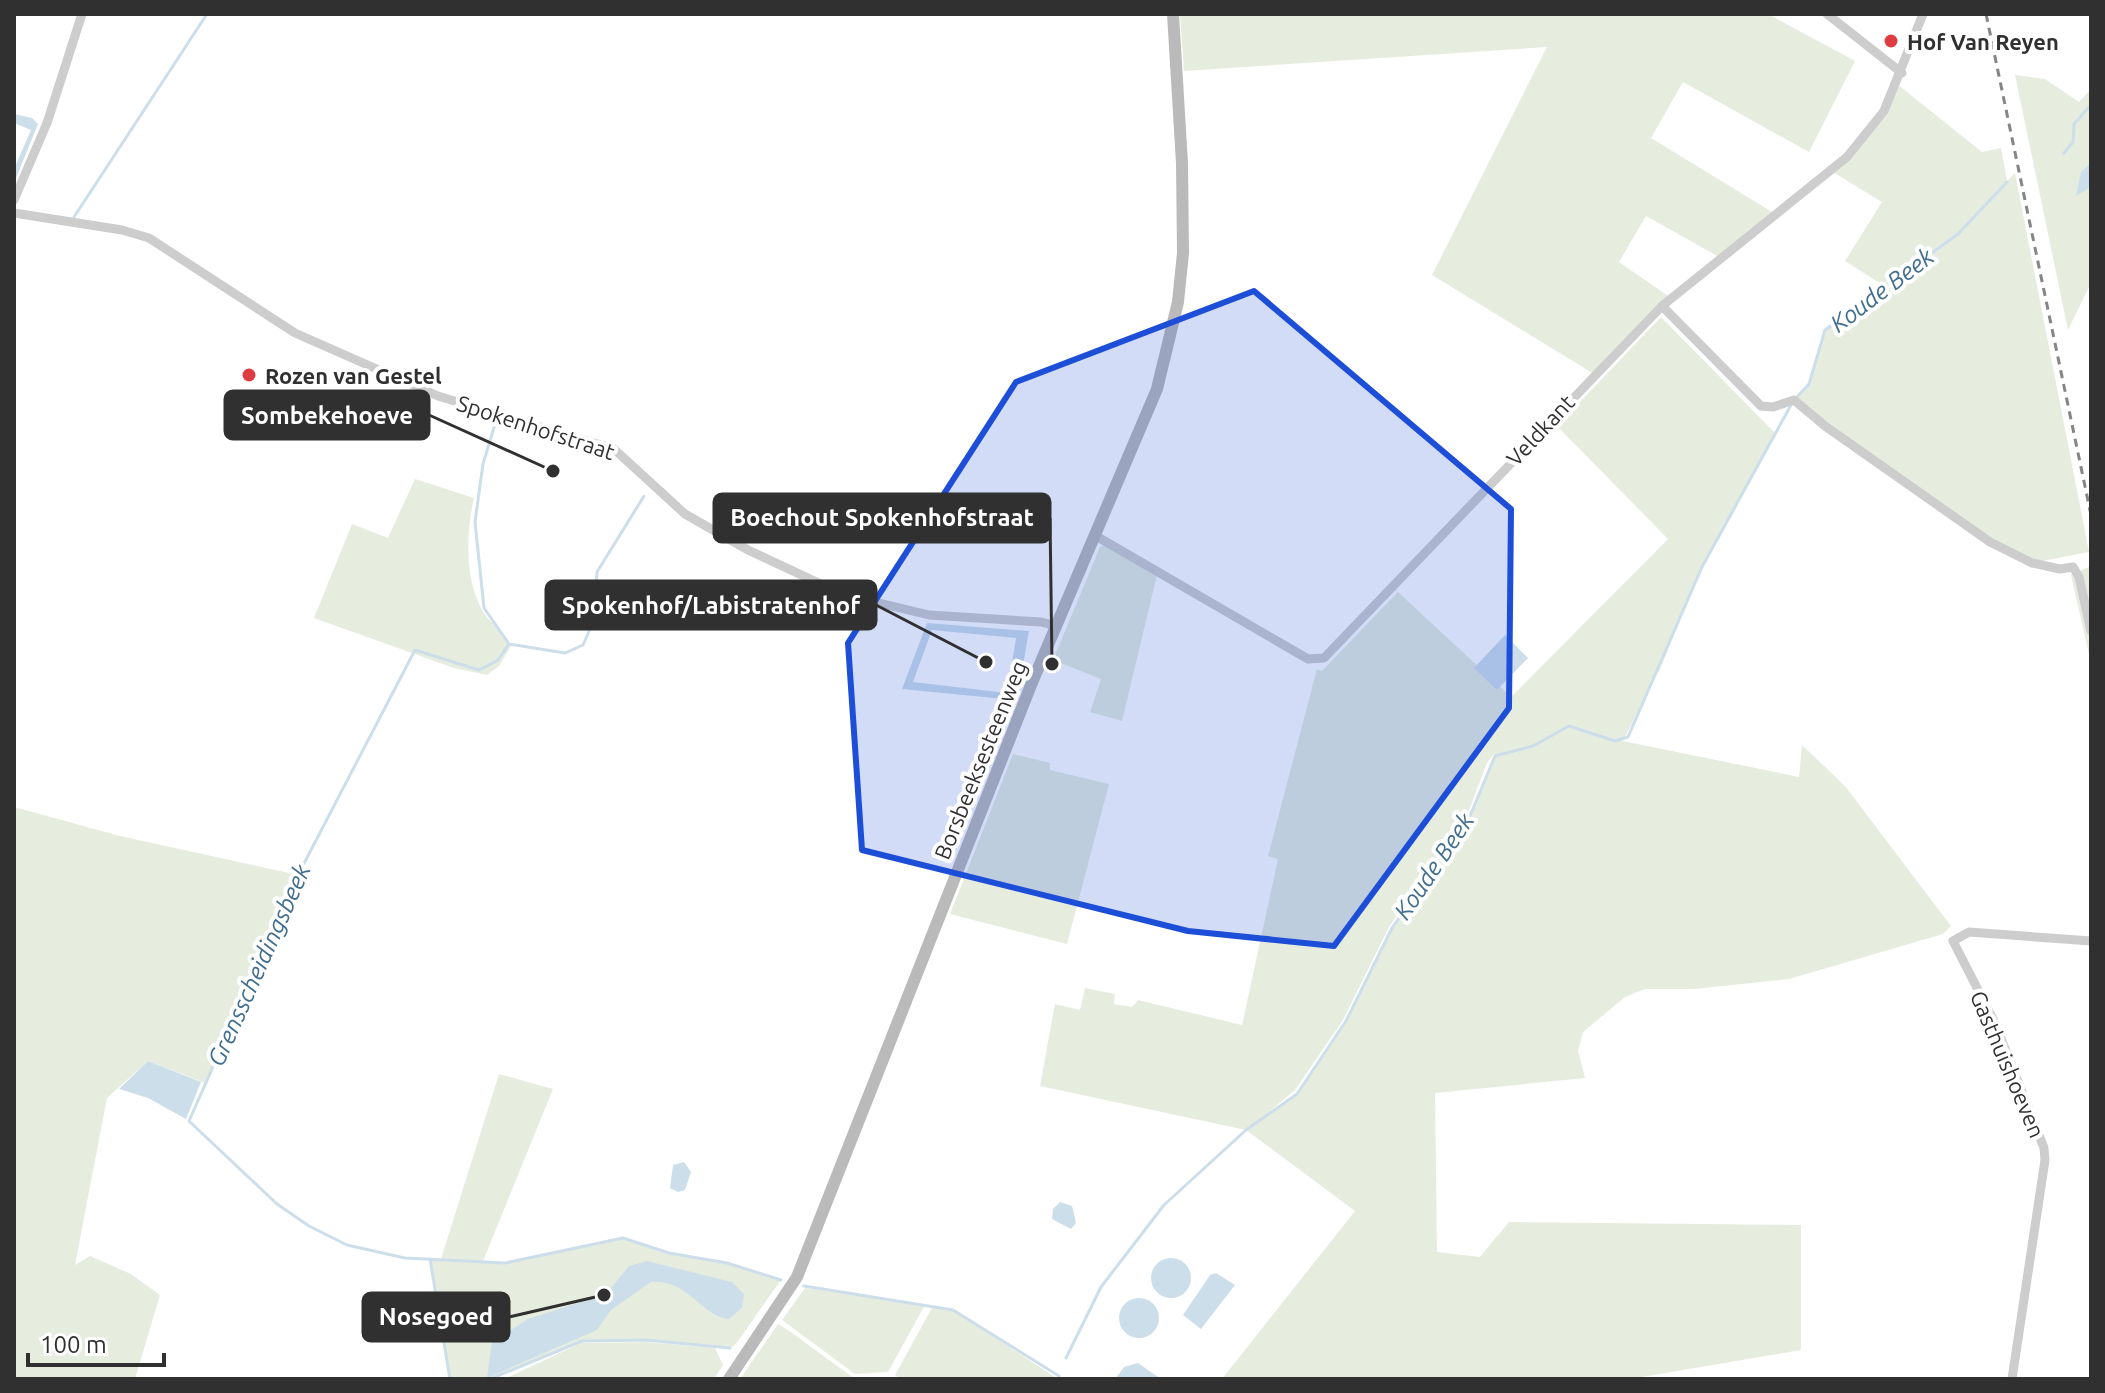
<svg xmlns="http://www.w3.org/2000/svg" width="2105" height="1393" font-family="Ubuntu,sans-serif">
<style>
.green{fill:#e6eddf;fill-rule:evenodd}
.water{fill:#cddeeb}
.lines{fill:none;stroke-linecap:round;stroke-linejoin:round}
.stream{stroke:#cddeeb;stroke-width:3}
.street{stroke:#cdcdcd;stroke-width:9}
.secondary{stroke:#bababa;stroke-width:12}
.rail{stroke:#858585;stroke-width:3;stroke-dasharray:8 6;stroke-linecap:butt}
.marked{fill:#1d4ed8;fill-opacity:0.2;stroke:#1d4ed8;stroke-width:6;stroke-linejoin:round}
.poi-dot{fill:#de3c41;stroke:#fff;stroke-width:3}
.labels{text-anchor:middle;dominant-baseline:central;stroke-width:8;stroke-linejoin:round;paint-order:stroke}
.poi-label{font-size:22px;font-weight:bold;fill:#303030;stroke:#fff;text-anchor:start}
.street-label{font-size:22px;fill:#303030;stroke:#fff}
.water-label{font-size:24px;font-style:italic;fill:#416e90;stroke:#fff}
.leader{fill:none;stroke:#303030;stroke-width:3}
.callout-dot{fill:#303030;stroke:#fff;stroke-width:3}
.callout{fill:#303030;stroke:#303030;stroke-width:3}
.callout-label{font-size:24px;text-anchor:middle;font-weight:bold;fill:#fff}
</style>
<rect width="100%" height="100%" fill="#fff"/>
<path class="green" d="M1180,14H1768L1855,61L1809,152L1683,82L1651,138L1777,215L1719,257L1646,216L1619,262L1671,298L1594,374L1432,275L1547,47L1184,71Z
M2015,75L2045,79L2079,102L2091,89V283L2068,330Z
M1897,84L1982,152L2001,148L2007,181L2015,173L2089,552L2032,563L2016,556L1794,400L1809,384L1825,330L1884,286L1845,261L1882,202L1831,171L1847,157Z
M1661,317L1776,434L1702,567L1662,664L1623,741L1799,777L1802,745L1845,786L1951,926L1943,934L1789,979L1694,989H1645L1625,997L1583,1032L1578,1051L1585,1078L1435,1093L1437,1252L1480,1257L1509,1222L1801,1225V1350L1630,1379H1222L1355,1211L1246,1130L1040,1086L1055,1004L1080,1010L1085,988L1115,994L1114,1004L1132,1007L1138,1000L1242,1025L1278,859L1268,856L1317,669L1322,671L1398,592L1511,697L1668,539L1557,426ZM1494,754L1470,816L1392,928L1346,1021L1297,1094L1264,1116L1295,1090L1343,1020L1389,927L1468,813L1487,763Z
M415,479L474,498C466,533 464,581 484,613C493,626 504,632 511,646L499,666L487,675L454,668L314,618L352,524L388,538Z
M1106,545L1157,575L1122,721L1090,712L1101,679L1053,660L1100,547Z
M2091,566V663L2071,575Z
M1013,754L1050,763V770L1109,784L1067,944L950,914Z
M14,807L120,836L298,875L205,1083L148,1061L107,1098L75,1265L90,1256L131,1274L160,1295L135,1379H14Z
M499,1074L553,1089L483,1261L505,1263L623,1238L669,1253L727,1263L781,1280L735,1345L730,1348L646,1340L582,1341L490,1379H450L430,1259H441Z
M805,1288L925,1305L888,1372L855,1374L782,1320Z
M933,1306L953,1310L1058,1379H900L895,1375Z
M778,1324L788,1330L855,1379H740Z
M647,1342L715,1348L723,1365L714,1379H504L581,1343Z"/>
<path class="water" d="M14,114L32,118L38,124L14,183V169L31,130L14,123Z
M2091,163V187L2076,196L2081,172Z
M927,623L1029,631L1023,665L1012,663L1016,638L932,630L913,682L1007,693L1012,668L1023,670L1014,700L902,689Z
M1505,635L1528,658L1497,690L1474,668Z
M148,1061L201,1082L186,1119L148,1098L119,1089Z
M684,1162L691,1172L685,1190L678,1192L670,1188L673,1165Z
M1060,1202L1072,1206L1076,1223L1071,1229L1052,1219L1053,1209Z
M1151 1278a20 20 0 1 1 40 0a20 20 0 1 1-40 0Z
M647,1261L732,1282L744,1294L742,1308L729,1319C701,1317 689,1279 651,1282L611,1310L597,1330L487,1378L492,1342L528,1319L606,1294L629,1266Z
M1216,1273L1235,1285L1201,1329L1183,1315L1210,1275Z
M1119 1318a20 20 0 1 1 40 0a20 20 0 1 1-40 0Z
M1138,1363L1161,1379H1115L1124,1367Z"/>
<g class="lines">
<path class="stream" d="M2064,153L2073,142L2074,124L2091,105
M74,217L207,14
M1795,399L1809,384L1825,330L1958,234L2007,182
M495,424L483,464L475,522L484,608L509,644
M509,644L498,660L479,670L415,650L298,875L189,1121L277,1204L309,1226L347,1245L405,1258L505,1263L623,1238L669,1253L727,1263L781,1280
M509,644L565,653L583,645L594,620L597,572L644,496
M430,1259L450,1379
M804,1286L953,1310L1059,1376
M1066,1358L1101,1287L1164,1205L1246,1130L1297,1094L1346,1021L1392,928L1470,816L1495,756L1533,746L1569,726L1615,741L1628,737L1702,567L1791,405
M490,1379L582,1341L646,1340L730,1348"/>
<path class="street" d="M1827,14L1902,73
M14,200L47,123L82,14
M14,213L122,230L149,238L295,333L438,396L614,449L685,514L748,550L842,594L929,615L1041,622L1057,626
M1662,306L1761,406L1773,407L1794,400L1825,426L1990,542L2032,563L2060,569L2073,567L2079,577L2091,631
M1096,536L1308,659L1324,658L1662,306L1847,157L1884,111L1923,14
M2012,1379L2045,1160L2044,1148L1995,1023L1953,941L1969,932L2091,941"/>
<path class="secondary" d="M729,1379L797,1277L1031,685L1157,389L1178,302L1183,253L1182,163L1173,14"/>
<path class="rail" d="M1986,14L2091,515"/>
</g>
<path class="marked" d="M1254,291L1511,509L1509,708L1334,946L1188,931L862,850L848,643L1016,382Z"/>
<g class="poi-dot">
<circle cx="1891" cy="41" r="8"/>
<circle cx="249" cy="375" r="8"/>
</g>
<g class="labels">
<g class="poi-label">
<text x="1907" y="41">Hof Van Reyen</text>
<text x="265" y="375">Rozen van Gestel</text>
</g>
<g class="street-label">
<text transform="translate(536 427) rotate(18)">Spokenhofstraat</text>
<text transform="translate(1540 430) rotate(-47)">Veldkant</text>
<text transform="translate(980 760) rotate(-68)">Borsbeeksesteenweg</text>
<text transform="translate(2008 1064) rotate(67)">Gasthuishoeven</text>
</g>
<g class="water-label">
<text transform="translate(1882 290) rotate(-37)">Koude Beek</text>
<text transform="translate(1434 866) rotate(-56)">Koude Beek</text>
<text transform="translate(259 965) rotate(-66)">Grensscheidingsbeek</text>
</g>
</g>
<path class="leader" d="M553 471L429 415M1052 664L1050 518M986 662L876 605M604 1295L509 1317"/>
<g class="callout-dot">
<circle cx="553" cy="471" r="8"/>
<circle cx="1052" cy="664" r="8"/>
<circle cx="986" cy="662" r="8"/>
<circle cx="604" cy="1295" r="8"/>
</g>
<g class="callout">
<rect x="225" y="391" width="204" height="48" rx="8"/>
<rect x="714" y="494" width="336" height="48" rx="8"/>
<rect x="546" y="581" width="330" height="48" rx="8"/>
<rect x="363" y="1293" width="146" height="48" rx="8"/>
</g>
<g class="callout-label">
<text x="327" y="424">Sombekehoeve</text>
<text x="882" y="526">Boechout Spokenhofstraat</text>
<text x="711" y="614">Spokenhof/Labistratenhof</text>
<text x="436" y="1325">Nosegoed</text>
</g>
<rect width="2105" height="1393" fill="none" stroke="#303030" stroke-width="32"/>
<path d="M28 1353v12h136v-12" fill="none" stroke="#303030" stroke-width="4"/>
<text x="40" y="1353" font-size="24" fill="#303030" stroke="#ffffff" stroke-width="6" paint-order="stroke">100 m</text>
</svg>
